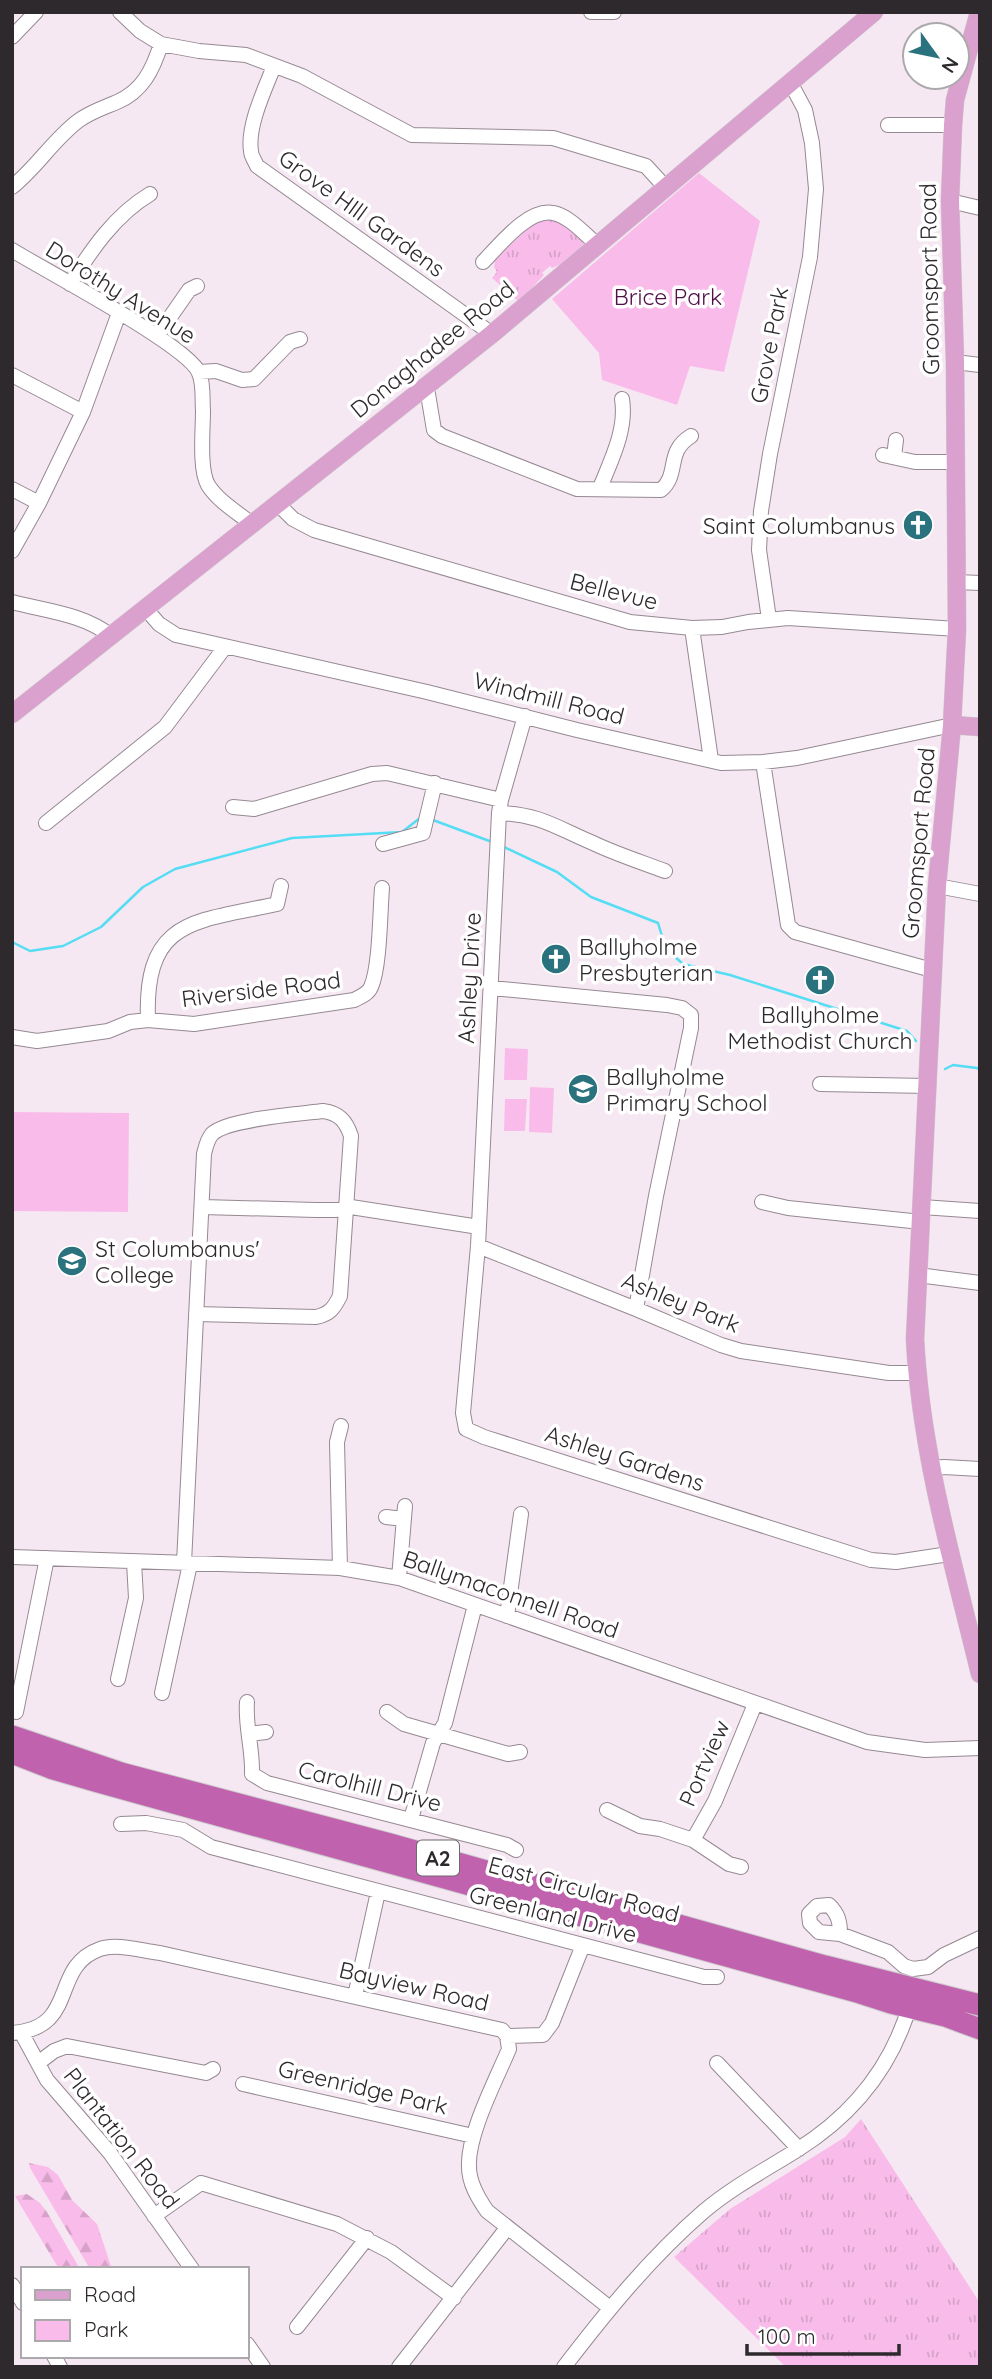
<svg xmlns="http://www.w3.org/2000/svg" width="992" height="2379" font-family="Quicksand,sans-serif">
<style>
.grass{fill:url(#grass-tufts)}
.forest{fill:url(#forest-firs)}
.green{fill:#f9bcea}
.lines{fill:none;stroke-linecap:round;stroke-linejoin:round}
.stream{stroke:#54ddf3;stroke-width:2.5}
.minor-casing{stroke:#958992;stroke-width:16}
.major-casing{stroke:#cdcccd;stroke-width:19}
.highway-casing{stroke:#cdcccd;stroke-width:23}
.minor{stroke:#fff;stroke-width:14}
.major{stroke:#daa1ce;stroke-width:18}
.highway{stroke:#c162ae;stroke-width:21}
.labels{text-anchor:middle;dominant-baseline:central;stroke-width:7;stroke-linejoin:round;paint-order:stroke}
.shield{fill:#fff;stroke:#6d696c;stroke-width:2}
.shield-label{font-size:21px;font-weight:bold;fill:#2e292d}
.street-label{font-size:23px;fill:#2e292d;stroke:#fff}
.park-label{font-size:23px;fill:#520e48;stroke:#fff}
.poi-label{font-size:23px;fill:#2e292d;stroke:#fff;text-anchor:start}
</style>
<defs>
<pattern id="grass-tufts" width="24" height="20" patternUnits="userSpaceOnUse" patternTransform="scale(1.75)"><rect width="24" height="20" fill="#f9bcea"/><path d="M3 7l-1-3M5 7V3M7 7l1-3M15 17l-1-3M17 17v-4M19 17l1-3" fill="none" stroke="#d6a2c9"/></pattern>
<pattern id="forest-firs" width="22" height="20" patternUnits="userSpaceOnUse" patternTransform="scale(1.75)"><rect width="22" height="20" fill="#f9bcea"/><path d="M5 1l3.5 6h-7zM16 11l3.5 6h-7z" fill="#d6a2c9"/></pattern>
</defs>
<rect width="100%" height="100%" fill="#f6e8f2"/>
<path class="grass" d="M548,218L561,220L584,242L583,245L562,264L552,268L550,266L542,273L544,275L519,302L492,278L497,272L494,267L495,260L532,224Z
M861,2119L980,2303V2367H786L674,2257L730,2209L845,2137Z"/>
<path class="forest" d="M29,2163L48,2167L58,2175L72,2200L97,2224L112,2269H90L30,2168Z
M27,2194L40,2203L47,2212L80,2269H59L15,2196Z"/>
<path class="green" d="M699,173L760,221L724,372L690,366L677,405L602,380L599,353L552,299Z
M505,1048L528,1049L527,1080H504Z
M530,1087L554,1088L552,1133L529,1132Z
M505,1099H527L525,1131H504Z
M12,1112L129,1113L128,1212L12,1211Z"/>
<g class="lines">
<path class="stream" d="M433,820L492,842
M502,846L557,872L591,897L658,923L666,949L683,964L730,975L907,1031L916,1041
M12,942L30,951L63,946L101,927L143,887L175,869L292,838L402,832L420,818
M945,1069L953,1065L977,1068L980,1070"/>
<g class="minor-casing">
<path id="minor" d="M120,12L140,31L161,44L199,51L246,55L302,76L412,135L553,138L646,166L666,188
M591,12H614
M12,37L36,12
M274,66C265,89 247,126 251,151C251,156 255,161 257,166L492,334
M888,125H953
M12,187C37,167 53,140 78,121C90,112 103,108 117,102C143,91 153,69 161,44
M950,201L980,208
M12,250C44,270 189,346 199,373C204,384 202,399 203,411C203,430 199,469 208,485C218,501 238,513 252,524
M483,262C499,246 528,208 553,213C570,216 586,236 598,245
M70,284C91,250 115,215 150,194
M157,336L189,290L197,286
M955,362L980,365
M199,372L216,371L242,380L254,379L290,342L300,339
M12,375L83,412
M424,388L428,394L434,430L442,436L577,489L661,490C680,474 665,452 691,436
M883,455L915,462H955
M894,457L896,440
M600,488C611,460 627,430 622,399
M12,489L39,503
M278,504L293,519L314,530L630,622L692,628L722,627L748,622L788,618L957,629
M12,551L39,503L83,412L119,313
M957,582L980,583
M12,602C46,611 84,614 111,636
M146,609L159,624L176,635L427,692L577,730L721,763L763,762L797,758L952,725
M769,619L759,550L761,511L770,454L810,257L816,189L812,143L805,110L790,82
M692,628L711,760
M525,716L501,800L499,813L478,1246L463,1413L466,1429L484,1437L871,1560L896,1562L949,1554
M763,762L788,925L795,932L932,970
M233,807L254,809L372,774L387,773L501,800
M499,813C540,814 557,828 593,843C616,854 641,862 665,871
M46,823L165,727L225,647
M383,844L423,833L435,783
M937,886L980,894
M492,988L667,1005L682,1008L691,1015V1028L656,1196L636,1309
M148,1020C144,918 195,922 277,904L281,886
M12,1037L37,1041L108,1031L130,1022L148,1020L194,1024L354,1000C360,997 368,994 371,987C380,967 380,912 382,888
M820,1084L928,1086
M762,1202L788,1208L921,1222
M202,1207L316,1210H336L351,1207L479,1227
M922,1207L980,1211
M478,1246L636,1309L721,1345L741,1351L889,1373H917
M918,1275L980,1283
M930,1468L944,1467L980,1469
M386,1517L404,1519
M12,1557L340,1568L399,1578L867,1742L925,1750L980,1748
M184,1563L204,1154C206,1146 207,1140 212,1134C227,1119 299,1114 323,1111C339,1113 346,1121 351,1136L340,1296C334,1308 330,1314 316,1317L196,1314
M340,1568L337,1442L341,1426
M399,1578L405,1506
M507,1616L521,1514
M118,1679L136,1598L134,1562
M162,1693L190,1564
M247,1702C245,1726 253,1750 252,1774L267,1783L507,1845L516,1850
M16,1712L47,1558
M387,1712L404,1724L508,1754L520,1752
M249,1734L266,1732
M607,1810L640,1826L660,1829L693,1840L729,1864L741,1867
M411,1819L433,1743L445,1723L475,1605
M121,1824L146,1823L183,1830L211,1847L704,1977H717
M693,1840L715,1801L755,1704
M840,1934C840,1921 838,1914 829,1905L817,1906L809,1914L810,1923L819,1932L840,1934L888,1952L904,1966L913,1969L928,1967L944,1955L980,1938
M355,1996L378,1892
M21,2032L47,2080L110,2153L192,2269
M12,2033C80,2028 49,1967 100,1949C117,1943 142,1951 160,1953L502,2030L507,2036L509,2049C496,2080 467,2135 469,2167C469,2183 478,2198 487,2211L610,2308
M507,2036L543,2035L552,2023L583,1945
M38,2063L54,2051L67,2046L206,2073L213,2069
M717,2063L799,2149
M243,2084L473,2136
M154,2216L201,2183L337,2224L391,2252L454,2298
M12,2285L23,2303
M297,2327L367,2238
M247,2344L263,2367
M54,2356L60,2367
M399,2367L507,2228
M564,2367C607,2311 650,2258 703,2212C731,2188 765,2170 797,2150C853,2115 893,2066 911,2001"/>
</g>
<g class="major-casing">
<path id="major" d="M979,12L955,100L953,125L950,201L955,362L957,629L952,725L937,886L915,1339C921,1454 953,1562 980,1674
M12,714L492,334L874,12
M952,725L980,727"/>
</g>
<g class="highway-casing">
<path id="highway" d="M12,1736L121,1773L390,1844L825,1966L980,2005
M12,1753L53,1769L98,1782L860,1993L891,2003L945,2016L980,2029"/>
</g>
<use href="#minor" class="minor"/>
<use href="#major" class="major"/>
<use href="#highway" class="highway"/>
</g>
<defs>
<g id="church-disc" transform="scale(1.575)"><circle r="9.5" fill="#2a727d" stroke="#fff"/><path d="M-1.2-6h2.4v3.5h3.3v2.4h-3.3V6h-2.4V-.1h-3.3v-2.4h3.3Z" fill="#fff"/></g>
<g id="school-disc" transform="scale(1.575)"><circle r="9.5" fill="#2a727d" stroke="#fff"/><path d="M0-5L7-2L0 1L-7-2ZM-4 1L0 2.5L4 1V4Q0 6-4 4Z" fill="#fff"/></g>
</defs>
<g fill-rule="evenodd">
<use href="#church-disc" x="918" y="525"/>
<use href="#church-disc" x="556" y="959"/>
<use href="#church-disc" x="820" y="980"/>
<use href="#school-disc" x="583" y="1089"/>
<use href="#school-disc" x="72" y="1261"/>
</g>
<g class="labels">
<rect class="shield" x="417" y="1840.5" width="42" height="35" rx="5"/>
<g class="shield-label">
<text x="438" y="1858">A2</text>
</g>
<g class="street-label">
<text transform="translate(362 213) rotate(36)">Grove HIll Gardens</text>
<text transform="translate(929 279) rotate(-91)">Groomsport Road</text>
<text transform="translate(121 292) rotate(32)">Dorothy Avenue</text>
<text transform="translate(769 345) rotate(-79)">Grove Park</text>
<text transform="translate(432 349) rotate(-39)">Donaghadee Road</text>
<text transform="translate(614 591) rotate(14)">Bellevue</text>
<text transform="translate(549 698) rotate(14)">Windmill Road</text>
<text transform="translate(918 843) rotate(-85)">Groomsport Road</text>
<text transform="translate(469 978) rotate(-87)">Ashley Drive</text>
<text transform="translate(261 989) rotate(-7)">Riverside Road</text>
<text transform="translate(681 1302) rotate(22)">Ashley Park</text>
<text transform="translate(625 1458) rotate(18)">Ashley Gardens</text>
<text transform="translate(511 1594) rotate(19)">Ballymaconnell Road</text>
<text transform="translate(704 1763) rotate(-66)">Portview</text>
<text transform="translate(370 1786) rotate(14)">Carolhill Drive</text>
<text transform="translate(584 1889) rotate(15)">East Circular Road</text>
<text transform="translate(553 1914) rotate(14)">Greenland Drive</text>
<text transform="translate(414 1986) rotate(13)">Bayview Road</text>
<text transform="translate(363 2087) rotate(13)">Greenridge Park</text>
<text transform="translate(122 2138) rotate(52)">Plantation Road</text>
</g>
<g class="park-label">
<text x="668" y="296">Brice Park</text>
</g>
<g class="poi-label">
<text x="895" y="525" text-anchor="end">Saint Columbanus</text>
<text x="579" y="946">Ballyholme<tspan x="579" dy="26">Presbyterian</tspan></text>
<text x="820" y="1014" text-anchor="middle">Ballyholme<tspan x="820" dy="26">Methodist Church</tspan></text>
<text x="606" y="1076">Ballyholme<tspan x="606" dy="26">Primary School</tspan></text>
<text x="95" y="1248">St Columbanus'<tspan x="95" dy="26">College</tspan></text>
</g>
</g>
<rect width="992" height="2379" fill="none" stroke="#2e292d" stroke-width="28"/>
<rect x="21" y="2267" width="228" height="91" fill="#ffffff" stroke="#aba9ab" stroke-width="2"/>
<rect x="35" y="2290" width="35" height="10" fill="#daa1ce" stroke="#aba9ab" stroke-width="2"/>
<text x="84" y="2302" font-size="21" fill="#2e292d">Road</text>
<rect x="35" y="2320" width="35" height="21" fill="#f9bcea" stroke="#aba9ab" stroke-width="2"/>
<text x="84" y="2337" font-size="21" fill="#2e292d">Park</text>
<g transform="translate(936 56) rotate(123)"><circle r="33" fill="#ffffff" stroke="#aba9ab" stroke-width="2"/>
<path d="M0-5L12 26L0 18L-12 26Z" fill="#2a727d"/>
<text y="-10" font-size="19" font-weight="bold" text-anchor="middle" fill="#2e292d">N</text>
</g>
<path d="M747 2344v10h152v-10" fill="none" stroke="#2e292d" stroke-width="3.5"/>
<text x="758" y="2344" font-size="21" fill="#2e292d" stroke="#ffffff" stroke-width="5" paint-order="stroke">100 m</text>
</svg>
